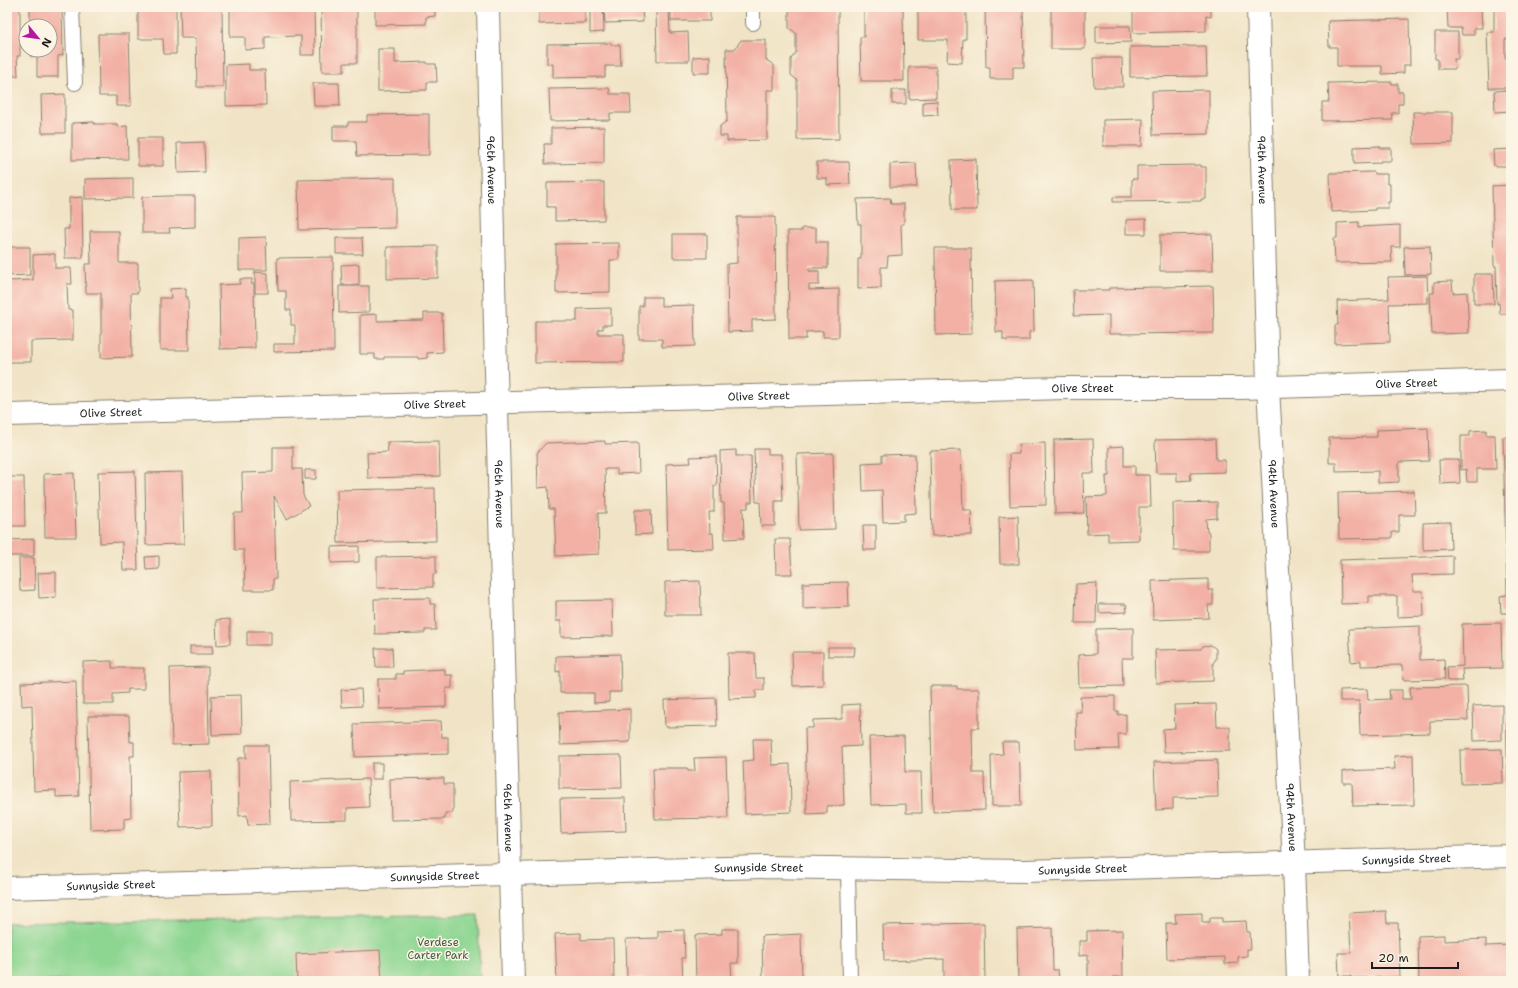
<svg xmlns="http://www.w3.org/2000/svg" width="1518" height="988" font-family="'Shantell Sans',sans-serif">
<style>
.green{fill:#8dd692;stroke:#547957}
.building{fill:#f3b1a5}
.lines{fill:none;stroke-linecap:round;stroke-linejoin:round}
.lane-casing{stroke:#868071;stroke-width:16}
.street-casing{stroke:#868071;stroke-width:24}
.lane{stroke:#fff;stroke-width:14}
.street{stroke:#fff;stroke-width:22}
.labels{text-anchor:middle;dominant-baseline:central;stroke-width:3;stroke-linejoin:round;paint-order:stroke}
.street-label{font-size:11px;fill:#1c1c1c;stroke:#fcf5e5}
.park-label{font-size:11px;fill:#445d45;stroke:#fcf5e5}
</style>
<rect width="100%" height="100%" fill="#fcf5e5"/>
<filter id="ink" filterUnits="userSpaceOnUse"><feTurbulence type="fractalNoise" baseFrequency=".025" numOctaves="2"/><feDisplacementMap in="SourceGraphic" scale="8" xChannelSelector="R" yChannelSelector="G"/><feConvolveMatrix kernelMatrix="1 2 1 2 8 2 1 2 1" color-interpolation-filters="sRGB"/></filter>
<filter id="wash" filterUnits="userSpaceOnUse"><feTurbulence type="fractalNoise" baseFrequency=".012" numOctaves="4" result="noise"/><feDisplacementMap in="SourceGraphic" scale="16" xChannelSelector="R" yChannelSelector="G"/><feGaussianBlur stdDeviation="0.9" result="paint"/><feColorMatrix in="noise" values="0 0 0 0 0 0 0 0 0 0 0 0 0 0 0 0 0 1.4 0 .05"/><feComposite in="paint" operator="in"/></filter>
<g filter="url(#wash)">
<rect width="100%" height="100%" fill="#f1e4c6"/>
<path class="green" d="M478,915L480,981H7V923Z"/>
<g id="blocks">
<path class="building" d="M7,7L20,8V56H17L18,76H7Z
M30,7H62L63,55L58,56V77H37V56H30V50H50V26H30Z
M138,7H176V54H164L163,39H138Z
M180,7H222L223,87H197L196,38H181Z
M230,7H314L315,55H301V36L265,37V49L245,50V37H230Z
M321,7H357V63H344V72H322Z
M375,7H435V16L426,17V24L375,25Z
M539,7H585V23L539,24Z
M590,7H603L604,32L590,33Z
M604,7H642L643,22L605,23Z
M671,7H710V21H671Z
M792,7H838L839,139L797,140V80L791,75V59L796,53V33L789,28V9Z
M864,7H903L904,81H861L860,37H864Z
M918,7H966V39H963L962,63L947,62L948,40H918Z
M985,7H1023L1024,67H1013V79H990V67H986Z
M1051,7H1085V49H1051Z
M1133,7H1211V17L1206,16V31L1133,33Z
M1343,7H1375V8L1343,9Z
M1447,7H1481L1482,28H1474V35H1462L1461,28H1448Z
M1494,7H1511V39H1505V58H1511V88H1489L1487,32H1494Z
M656,9H669L670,33L688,32L689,61H657Z
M1409,19L1410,65H1404V73L1382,74V66H1337V47H1329L1328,21Z
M1096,26H1130L1131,42L1096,43Z
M1435,32H1458V59H1454L1455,69H1438V59H1435Z
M98,34H129L131,106H116V96H99Z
M741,40H766V60L774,65V90H767V140L727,141V136H720V126L727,121L726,49H735Z
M611,43V45H620L621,66H605V77L553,78V64H547V44Z
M1206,46L1207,76L1130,77V47Z
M378,49H395V63L427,62V64H436L437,82H427V90L378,91Z
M710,56V73H693V57Z
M1093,58H1122L1123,87H1094Z
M249,64V70H265L266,105L226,106V65Z
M909,67H936V98L909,99Z
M1392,82V84H1398V92H1403V104H1398V113H1392L1393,120L1322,121V102H1329L1328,83Z
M313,83H339L340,106H314Z
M609,88L610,94H630L631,113H610V120L550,121L549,89Z
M892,90H906V104H892Z
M1209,90V134L1153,135L1152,91Z
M1511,90V111L1495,112L1494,91Z
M65,94V133H42L41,95Z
M937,101L938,115L923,116V102Z
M1413,112H1453V143L1414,144Z
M429,114V155L357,156L356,141H333V126H348V122H367V115Z
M1143,119L1142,146H1103V120Z
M94,122V124H117V127L127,126L128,159L72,160V123Z
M604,127V163L545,164L544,144H551V128Z
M138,138H163V166H138Z
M204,142L205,172L178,173L177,143Z
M1380,146V148H1391V161H1380V163L1354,164V147Z
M1511,149V166H1494L1493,150Z
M976,159L977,210H952L951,160Z
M817,162H849L850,184L827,185V178H817Z
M916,163L917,187H890V164Z
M1201,165V167H1206V199H1201V201L1113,202V197H1132V179H1137V166Z
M1374,172L1375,174H1387V184H1390V202H1388V208H1375V210L1331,212L1330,173Z
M133,178V198L85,199V179Z
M395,178V228L299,230L298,180Z
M604,182V220L555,221V207H547V183Z
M1511,185V314H1500L1499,303L1497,304L1496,266H1494L1492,186Z
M169,196H195V227L169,228L170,233H142V197Z
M82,197L83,258H65L64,229H69V198Z
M890,198L891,204H904V224H901L902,255L888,256L887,267H881V288L858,289V259H861V224H858L857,199Z
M737,217H775L776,319L752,320V331L728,332L727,264L737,263Z
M1146,219V234H1126V220Z
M1359,222V227L1400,225V247H1391L1392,262L1335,263L1334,238H1337V223Z
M802,228H816V242H828V268H809V271H819V285H809V290L839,289V337H823V331L806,332V339H789L788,231H802Z
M90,231H119V263H138V293H131L132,357L101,358V293H86L85,264H91Z
M673,234H707V258H673Z
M1212,234L1213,271H1160V235Z
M266,237L267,270H239V238Z
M336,238H362L363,254H336Z
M619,243V260H610V292L556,293V244Z
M438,246V278L387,279V247Z
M1430,246L1431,274L1405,275L1404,247Z
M7,247H30V275L7,276Z
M935,248H971L972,334L936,335Z
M55,254V268H71L72,284H67L68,310H73V340L31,341V362H7V281L33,280V255Z
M333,257L334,351L274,352V344H295V325H291V310H286V291H278L277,258Z
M359,264V285H342L341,265Z
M255,272L268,273V293H255Z
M1474,274H1493L1494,304H1474Z
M1427,276L1428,303L1389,304L1390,342L1335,344V325H1338L1337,301L1389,299L1388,277Z
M240,279H252L251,284H254L255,348L220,349L219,285L240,284Z
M1033,280L1034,331L1029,332V340H1003V332H996L995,281Z
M1452,281L1453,293L1467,292L1469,333L1432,334L1430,293H1434V282Z
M339,286H369V312L339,313Z
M1213,286L1214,333L1109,334V315L1074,316L1073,290H1109V288Z
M186,288V297H188L189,350H160V298H171L170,289Z
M643,297H661V306L694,305L695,346L662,347V339H639V306H643Z
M611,308V325H603V329H598V334H624V362L535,363V321H577V309Z
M424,313H442L443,352L427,353V358L418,359V357H384V359H375V354H360V315L377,314V321L424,320Z
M1428,428L1429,461L1399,462V482L1378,483V471L1336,472V463H1329V438L1377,437V430Z
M1486,430V435H1495L1496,469H1477V482H1467L1466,469L1461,470V436H1470V431Z
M1503,437H1511V613H1501L1500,596L1507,595Z
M1093,439L1094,473H1083L1084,513L1055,514L1054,440Z
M1215,439L1216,460H1225V472L1190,473L1191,480L1177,481V473H1156L1155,440Z
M439,441L440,476L368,478L367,453L388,452L387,442Z
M605,441V444L638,443L639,473L617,474V469H605L606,513H598L599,554L556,556L554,509H549L548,487L538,488L537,453L546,443Z
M1045,443L1046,505L1010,506L1009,454H1019V444Z
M1124,446V466H1135V475H1150L1151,507H1139V540L1108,541V533L1087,534L1086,497L1107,496L1106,476H1109V447Z
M273,447H293V469H302L303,495L309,506L287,519L274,496L276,579H273V590H245L244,550H235L234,513H243L242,473L273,472Z
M754,449H768V454H781L783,501H775V526H761L760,502H756Z
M736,450V456H751L752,502H748V508H743L744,538L725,539L724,503H721L720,451Z
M961,450L963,510H971L972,535L932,536L930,451Z
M833,453L835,529L799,530L797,454Z
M915,454L916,513L904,514V521L883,522L882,490L863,491L862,463L882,462V455Z
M716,456L717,486H714V512H709L710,533H713L714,549L668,550L666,464L691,463L690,457Z
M1439,460H1459L1460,483L1440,484Z
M305,470H316V479H305Z
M135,471L138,570H123L122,542L100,543L98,472Z
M182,472L184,544L146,545L145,473Z
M74,473L76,537H45L44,474Z
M7,477H24L25,526H10L11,537H7Z
M435,488L436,541L338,543L337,490Z
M1414,491L1415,515H1399V532H1392V538L1339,539L1338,493Z
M1217,502V518L1206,519L1207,532L1209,533V551H1174L1173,503Z
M635,510H651L652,534L635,535Z
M1018,516L1019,564H1000L999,517Z
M1450,522L1451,549L1423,550V523Z
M863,525H876V550H864Z
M34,539V556H8V540Z
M775,539H790L792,574H776Z
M359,546V562L331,563V547Z
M159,556V569L146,570L145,557Z
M436,556V574H433V587L377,588V557Z
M1453,556V574L1412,575L1413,591H1423L1424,616L1397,617V596H1369V603L1341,604L1340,560Z
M19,558H34L35,590L20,591Z
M56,572V597L39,598L38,573Z
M1208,579V590H1213V605H1208L1209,618L1153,620L1152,581Z
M700,581L701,615H665V582Z
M848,582L849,607L803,609V583Z
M1097,583L1096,623H1075L1076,584Z
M430,598V604H435L436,630H425V633L375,634L374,599Z
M612,600L613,636L561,637V621H556V601Z
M1099,604H1126L1127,612L1099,613Z
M230,619V644L217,645L216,620Z
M1501,623L1502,668L1462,669L1463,681H1448L1447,667L1463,666L1462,624Z
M1420,626V660L1444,659L1445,679L1403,680L1402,665L1361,666V661L1351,662L1349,629Z
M1133,628V658H1122L1123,686L1079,687L1078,655L1096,654V629Z
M247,631H271V645H247Z
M1211,645L1216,649V659L1213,663V681L1156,683L1155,650L1201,649L1203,646Z
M190,646H212L213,654H190Z
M828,647H855L854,656H828Z
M375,648H392L393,667H376Z
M792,652H823V685L793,686Z
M728,653H755L756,678H764V690H756V698L729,699Z
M620,654L621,692H609V702L594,703V693H560V671L556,672V656Z
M112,661V668H144V689H128V693L113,694V704H83V662Z
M208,667L209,744L172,745L170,668Z
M445,669V675H452V688H446V707L379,709L378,679H396V674H403V671Z
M76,681L79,796L56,797V790L34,791L32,705L22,706L21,683Z
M930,686H957V689H979V728H972L973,773H984L985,810L933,812Z
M1467,686L1468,720L1430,721V733L1360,735L1359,701H1340V690L1367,689L1368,700L1390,699L1389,690H1402V699H1411L1410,687Z
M361,689L362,706L342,707L341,690Z
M241,695L242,734L212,735L211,696Z
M1115,696V711H1118V715L1126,714V734H1118L1119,749L1077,750L1076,712H1081L1080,697Z
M716,698L717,726L665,727L664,700Z
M860,704L861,746L842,747L844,805L827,806V813L807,814L805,728H813V720L842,719V705Z
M1216,704L1217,727H1230V751L1164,752L1163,729L1175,728L1174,705Z
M1502,705V740L1474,741L1473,706Z
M1506,705H1511V789H1508Z
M630,709V742L560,745L559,712Z
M88,716H129L130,742H134V756H130L131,818L124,819V829L90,830Z
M441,721L442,737H448V754L355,757L354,724Z
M904,736L905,772H921L922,813H906V804L871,805L869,737Z
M753,739H771L772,765L790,764L791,812L745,814L743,761L754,760Z
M1002,742H1019L1021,806H992L991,755L1003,754Z
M246,745H268L270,824L248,825L247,815L239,816L238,758H246Z
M1502,749L1503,783L1461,784L1460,750Z
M621,755L622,788L559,789V756Z
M1413,755L1414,805L1353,806L1352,783H1343V771L1395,769L1394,756Z
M726,757L728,818L655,819L653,768H687L688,771H695L694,758Z
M1217,760L1218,797L1173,798V809L1156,810L1154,762Z
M372,763H382V779H372Z
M211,771L212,826L180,827L178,772Z
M444,778V784H453V813H445V819L391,820L390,779Z
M368,779L369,807L347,808V820L291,821L290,782Z
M625,798L626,831L561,833L560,799Z
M1386,911L1387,923H1398L1400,977L1351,978V976H1339L1338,953H1351L1349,913Z
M1202,913V922H1210V918H1222V922L1246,921L1247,932H1250L1251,949H1247V956L1238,957V963L1225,964V957L1167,959L1166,923H1176L1175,914Z
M984,923L985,981H944V959L884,961L883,925Z
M1052,928L1053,970H1058L1059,981H1018L1017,929Z
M722,929H738V963H731L732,981H696L695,935L722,934Z
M684,930L685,958H682L683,981H650V978H627L626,939L658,938V931Z
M1122,930L1123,977H1113V981H1088V955L1079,956V941H1087V931Z
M581,933V940L613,939L614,980L557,981L555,934Z
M801,934L802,981H763L762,936Z
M1444,935V941L1486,939V946L1511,945V981H1419L1418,936Z
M380,950L382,981H297L296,954Z"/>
</g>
</g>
<g filter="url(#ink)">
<use href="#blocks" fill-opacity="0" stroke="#868071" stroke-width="1"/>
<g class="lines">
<g class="lane-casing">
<path id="lane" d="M72,7L75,83
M753,23V7
M848,869L850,981"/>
</g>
<g class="street-casing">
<g id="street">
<path id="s1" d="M488,7L496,372L513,981"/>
<path id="s2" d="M1258,7L1268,387L1294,863L1298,981"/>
<path id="s3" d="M7,415L1065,388H1240L1511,380"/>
<path id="s4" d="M7,888L762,867L1025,871L1511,856"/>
</g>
</g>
<use href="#lane" class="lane"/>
<use href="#street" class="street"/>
</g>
</g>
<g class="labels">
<g class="street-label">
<text stroke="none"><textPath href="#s1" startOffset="163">96th Avenue</textPath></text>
<text stroke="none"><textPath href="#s2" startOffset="163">94th Avenue</textPath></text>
<text stroke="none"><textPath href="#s3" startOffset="1400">Olive Street</textPath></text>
<text stroke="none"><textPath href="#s3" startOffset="1076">Olive Street</textPath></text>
<text stroke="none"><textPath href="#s3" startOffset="752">Olive Street</textPath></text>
<text stroke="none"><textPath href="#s3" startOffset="428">Olive Street</textPath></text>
<text stroke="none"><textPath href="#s3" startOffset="104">Olive Street</textPath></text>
<text stroke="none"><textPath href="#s1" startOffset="487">96th Avenue</textPath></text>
<text stroke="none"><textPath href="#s2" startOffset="487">94th Avenue</textPath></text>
<text stroke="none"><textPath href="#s1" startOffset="811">96th Avenue</textPath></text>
<text stroke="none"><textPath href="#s2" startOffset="811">94th Avenue</textPath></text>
<text stroke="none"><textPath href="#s4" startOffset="1400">Sunnyside Street</textPath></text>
<text stroke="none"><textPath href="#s4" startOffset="752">Sunnyside Street</textPath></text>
<text stroke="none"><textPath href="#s4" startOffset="1076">Sunnyside Street</textPath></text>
<text stroke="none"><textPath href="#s4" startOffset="428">Sunnyside Street</textPath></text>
<text stroke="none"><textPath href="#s4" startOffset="104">Sunnyside Street</textPath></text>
</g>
<g class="park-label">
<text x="438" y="942">Verdese<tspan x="438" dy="13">Carter Park</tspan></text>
</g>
</g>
<rect width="1518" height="988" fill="none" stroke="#fcf5e5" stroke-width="24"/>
<g transform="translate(38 38) rotate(119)"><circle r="19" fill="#fcf5e5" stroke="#a29e95"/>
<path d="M0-3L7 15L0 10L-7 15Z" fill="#b5179e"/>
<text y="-6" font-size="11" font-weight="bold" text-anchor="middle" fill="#1c1c1c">N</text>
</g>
<path d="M1372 962v6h86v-6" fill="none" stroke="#1c1c1c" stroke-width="2"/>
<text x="1378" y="962" font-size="12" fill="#1c1c1c" stroke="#fcf5e5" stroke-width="3" paint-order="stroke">20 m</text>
</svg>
